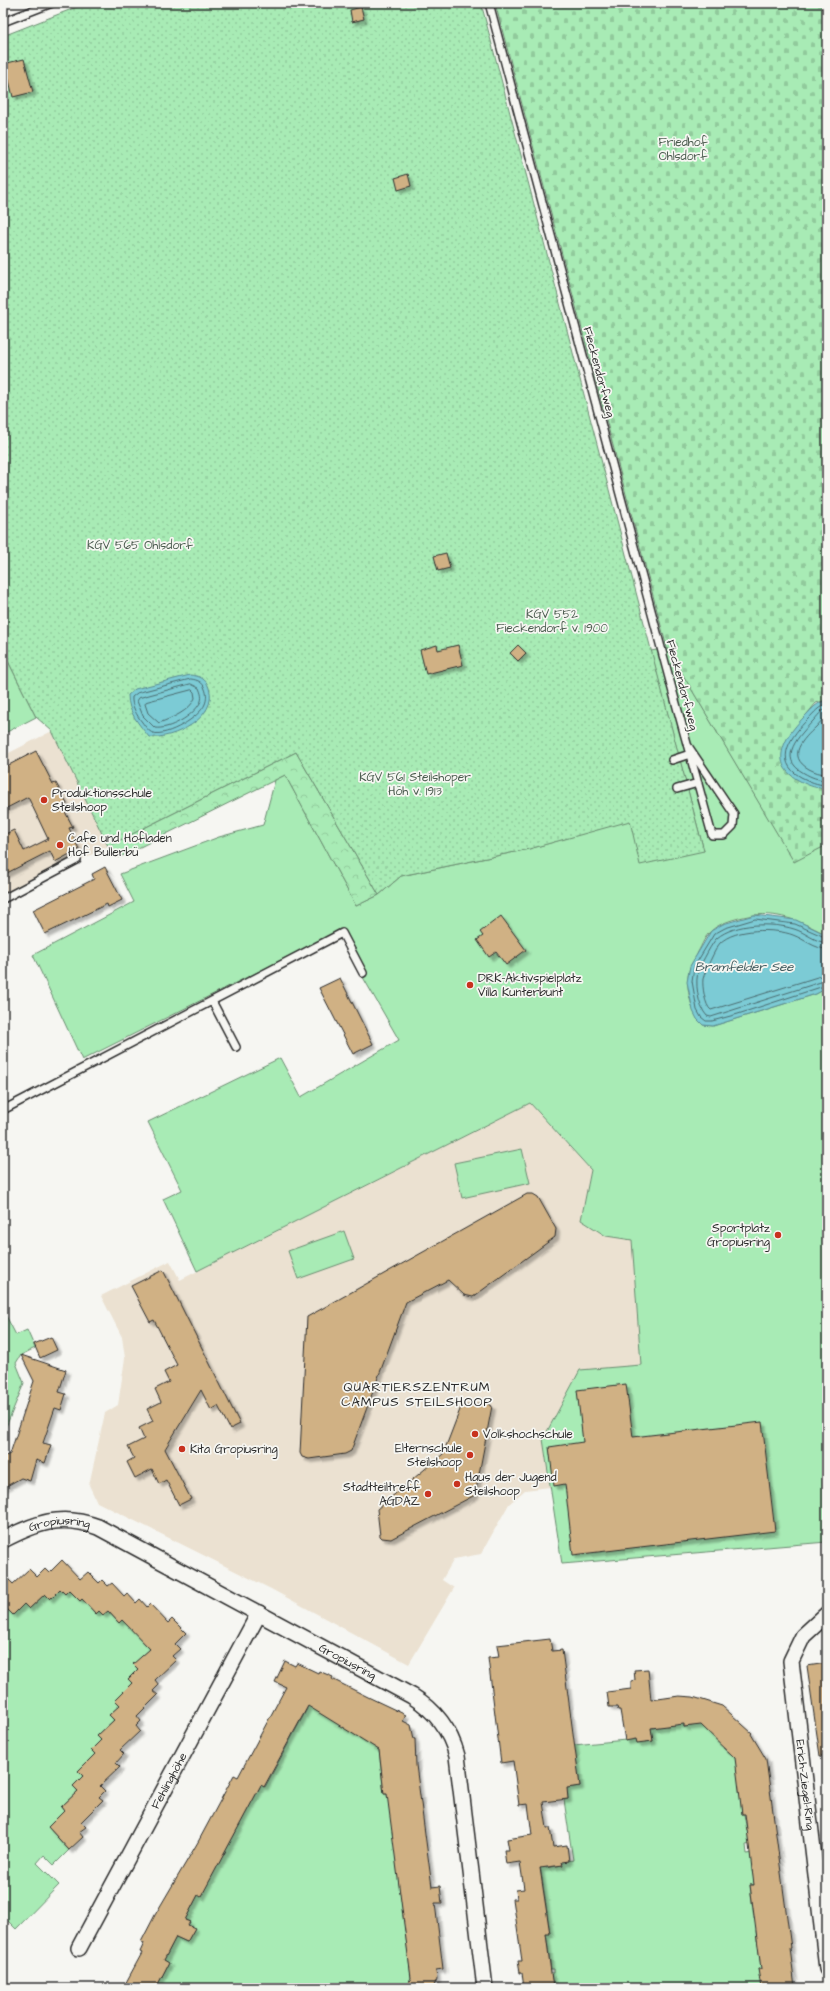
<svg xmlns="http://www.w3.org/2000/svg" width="830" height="1991" font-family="'Architects Daughter',sans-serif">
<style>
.built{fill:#ebe1d1}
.green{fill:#a8ebb5;stroke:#6a8b70}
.forest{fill:url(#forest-crowns);stroke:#6a8b70}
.cemetery{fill:url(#cemetery-stones);stroke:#6a8b70}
.garden{fill:url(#garden-dots);stroke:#6a8b70}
.water{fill:#7bcbd5;stroke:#5b8b91}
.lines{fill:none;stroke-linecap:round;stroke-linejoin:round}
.shore{stroke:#4b6b6f;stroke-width:1}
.building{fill:#d0b184;stroke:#2b2b2b;filter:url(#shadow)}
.lane-casing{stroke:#2b2b2b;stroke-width:10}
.street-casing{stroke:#2b2b2b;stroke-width:18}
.lane{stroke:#f6f6f2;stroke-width:7}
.street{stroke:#f6f6f2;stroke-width:15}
.poi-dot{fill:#c8321e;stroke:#f6f6f2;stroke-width:1.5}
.labels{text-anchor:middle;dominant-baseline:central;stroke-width:3.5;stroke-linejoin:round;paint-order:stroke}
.park-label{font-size:12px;fill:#4a5b4e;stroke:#f6f6f2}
.street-label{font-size:12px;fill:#2b2b2b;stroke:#f6f6f2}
.poi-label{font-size:12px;fill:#2b2b2b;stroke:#f6f6f2;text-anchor:start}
.water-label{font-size:13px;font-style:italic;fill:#435b5e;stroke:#f6f6f2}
.neighbourhood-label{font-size:13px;letter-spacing:1px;fill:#2b2b2b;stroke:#f6f6f2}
</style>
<defs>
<pattern id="forest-crowns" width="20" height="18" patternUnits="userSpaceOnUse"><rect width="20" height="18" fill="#a8ebb5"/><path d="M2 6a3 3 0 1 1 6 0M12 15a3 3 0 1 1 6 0" fill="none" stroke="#91ca9c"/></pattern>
<pattern id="cemetery-stones" width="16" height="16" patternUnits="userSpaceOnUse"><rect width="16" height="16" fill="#a8ebb5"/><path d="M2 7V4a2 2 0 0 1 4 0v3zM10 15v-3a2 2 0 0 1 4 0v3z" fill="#91ca9c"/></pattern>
<pattern id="garden-dots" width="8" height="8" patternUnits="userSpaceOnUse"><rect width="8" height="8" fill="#a8ebb5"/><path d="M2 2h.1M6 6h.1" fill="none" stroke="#91ca9c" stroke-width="1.8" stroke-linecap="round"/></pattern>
<filter id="shadow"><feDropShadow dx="3.5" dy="3.5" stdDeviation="1" flood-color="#0004"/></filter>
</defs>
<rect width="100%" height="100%" fill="#f6f6f2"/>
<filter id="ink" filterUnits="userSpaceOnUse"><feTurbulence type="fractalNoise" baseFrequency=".025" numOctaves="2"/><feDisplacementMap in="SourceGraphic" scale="8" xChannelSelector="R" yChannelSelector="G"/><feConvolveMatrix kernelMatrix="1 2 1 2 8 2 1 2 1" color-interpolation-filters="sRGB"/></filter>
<g filter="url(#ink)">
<path class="built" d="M52,731L108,846L3,900V756Z
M530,1103L591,1170L581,1220L606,1236L632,1239L641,1365L543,1439L550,1487L525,1490L509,1504L481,1554L454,1559L442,1580L454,1588L409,1664L271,1589L97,1502L89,1485L105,1413L118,1405L125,1358L122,1337L101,1296L170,1261L180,1280Z"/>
<path class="green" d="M667,648L794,861L827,845V935C805,923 780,912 754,915C741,917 720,922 711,931C705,936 702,945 698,952C696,957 693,961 691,965C683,982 691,1013 703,1025L713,1026L816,994L827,988V1542L562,1564L543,1439L580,1370L641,1365L632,1240L606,1236L581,1220L591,1170L530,1103L197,1271L163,1199L182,1190L148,1122L280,1058L301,1097L399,1040L337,932L82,1060L33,955L134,902L120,874L219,837L263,825L275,780L285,775L356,906L379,895L401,876L529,849L630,820L704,851L651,651Z
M3,651L36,717L3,734Z
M522,1149L530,1183L462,1198L454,1163Z
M344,1231L354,1259L298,1279L288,1251Z
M3,1310L16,1335L27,1330L35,1348L21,1355L16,1363L24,1383L3,1434Z
M60,1589L65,1594L69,1590L80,1601L82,1599L96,1613L99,1611H108L119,1623L122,1620L133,1631L143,1621L150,1649L134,1664L138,1669L132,1683L115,1700L120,1705L109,1715L114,1720L97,1736L101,1740L91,1750L95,1754L83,1776L73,1786L78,1791L61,1807L64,1811L48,1827L69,1850L54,1865L44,1855L37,1863L59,1885L16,1929L3,1916V1615L8,1610L13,1615L24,1604L29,1609L45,1594L50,1599Z
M306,1696L379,1750L384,1794H388L412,1985L410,1988H156L169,1963L164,1960L176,1937L187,1942L194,1929L188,1925L190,1922L185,1920L198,1895L201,1896L261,1785L265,1787L307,1709Z
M693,1722L708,1726L727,1745L724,1748L730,1753L733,1751L741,1765L744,1804H741L742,1814H744L747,1831L750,1830L752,1844L746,1845L747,1854L751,1853L752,1871L756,1884L750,1885L754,1919H760L756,1931L757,1941L761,1940L758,1945L760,1961L764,1968L758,1969L764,1988H553L551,1973H554V1969H551L546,1934L550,1933L540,1865L545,1864L546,1868L562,1865V1862L573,1860L564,1800L568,1799L567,1788L580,1786L574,1745L636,1739L653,1741L651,1728L684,1723V1727L692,1726Z"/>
<path class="forest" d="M296,752L379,895L356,906L285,775L120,857H118L108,846Z"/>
<path class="cemetery" d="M495,3H827V700L816,703L807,714L822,789L827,788V845L794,862L667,648Z"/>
<path class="garden" d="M87,3H481L704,851L640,865L630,821L529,849L401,876L379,895L296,752L108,846L52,731L36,717L3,651V36Z"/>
<path class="water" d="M190,675C199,676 206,678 209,688C219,717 173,740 149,737C139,724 128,713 128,695L135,689Z
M827,700V788C818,789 809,786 800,781C767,764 785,736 805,716C814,707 815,704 827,700Z
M754,915L796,920L827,935V988L816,994L713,1026L703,1025L697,1019L693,1011L687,982L690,966L711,931L723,924Z"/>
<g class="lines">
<path class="shore" d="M191,679C198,680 203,682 205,689C207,694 207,699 205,704C200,717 167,737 153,733C149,732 145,726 142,722C137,716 131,705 132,697L137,693Z
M191,684L199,688C201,693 203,698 200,703C193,716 169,730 155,728L143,716L137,701L139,698Z
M192,690L194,692L195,698C190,711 172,718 159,723L148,713L145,704L146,702Z
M827,704C818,707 815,712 808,719C792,735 772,761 801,777C809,781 817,785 827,785
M827,709C820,711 818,716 813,721C800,735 776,758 804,773C811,777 818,780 827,780
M827,716C823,718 820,723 816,727C803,739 786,756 809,769C815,772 820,774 827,774
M827,938L795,924L755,919L725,928L714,934L694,967L692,981L697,1010L701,1017L706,1021H712L738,1014L827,985
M827,943C815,942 805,932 794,929C772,922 735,923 717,938C713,941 701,964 699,969C694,981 698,1007 707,1016L711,1017L827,980
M827,949C815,949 804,939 793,935C775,928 735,928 720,943C715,949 705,971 703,979C702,986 705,1006 711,1010L827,974"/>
</g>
<path class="building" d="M361,7L364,19L352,22L350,10Z
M24,59L33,92L13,97L8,76L3,77V64Z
M408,174L411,186L398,190L395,178Z
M446,553L450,568L438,571L434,556Z
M437,645L438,650L458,645L463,665L426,674L420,650Z
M518,645L526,653L518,661L510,653Z
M36,751L53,784L56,783L67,804L62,806L73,827L69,828L79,849L55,862L50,851L3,875V835L14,830L24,851L48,839L28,797L3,810V768Z
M105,867L122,900L108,907L107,904L45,934L33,910L94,879L92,874Z
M501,916L526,950L506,965L496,952L489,957L477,940L483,936L480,932Z
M340,978L373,1044L353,1054L319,988Z
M527,1194H533L538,1197L556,1229L555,1237L473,1297L464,1295L448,1280L406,1302L351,1451L345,1454L309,1459L302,1457L300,1453L307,1317Z
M163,1270L240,1424L230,1429L218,1406L211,1410L201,1390L165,1449L191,1499L179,1505L166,1480L159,1484L152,1469L135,1478L127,1462L134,1458L128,1447L144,1439L139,1428L153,1421L147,1409L161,1402L155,1389L169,1382L164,1372L177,1365L154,1320L150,1322L131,1286Z
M51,1337L57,1350L40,1358L34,1344Z
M21,1355L66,1370L59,1392L66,1394L61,1410L55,1408L43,1443L51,1445L45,1463L36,1460L30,1481L21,1478L3,1488V1457L10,1454L34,1381Z
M626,1384L633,1437L762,1422L775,1531L573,1555L565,1484L554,1486L549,1447L583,1442L577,1390Z
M485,1402L492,1406L475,1495L391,1539L382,1538L380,1536L377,1509L443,1454L461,1407Z
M62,1560L80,1579L88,1572L99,1583L102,1580L108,1586L112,1583L124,1596L127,1593L136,1603L140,1599L147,1607L150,1604L168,1623L172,1619L186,1633L175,1644L180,1649L172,1656L176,1660L155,1680L159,1685L153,1691L158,1695L137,1716L141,1721L136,1726L140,1731L120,1750L124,1754L116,1763L120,1767L100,1786L105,1791L99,1797L103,1800L81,1822L86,1827L79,1832L83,1837L69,1850L48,1827L64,1811L61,1807L78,1791L73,1786L83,1776L78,1771L95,1754L91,1750L101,1740L97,1736L114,1720L109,1715L120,1705L115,1700L132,1683L128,1679L138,1669L133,1664L150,1649L122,1620L119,1623L108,1611L103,1615L99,1611L96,1614L82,1599L80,1601L69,1590L65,1594L60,1589L50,1599L45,1594L29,1609L24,1604L13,1615L3,1605V1574L13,1584L29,1569L37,1577L45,1569L49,1573Z
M550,1639L552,1651L562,1650L580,1786L567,1788L568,1799L543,1802L547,1828H550L553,1847L567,1845L569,1861L562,1862L563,1865L540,1868L550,1934H546L553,1988H524L522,1973H520L518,1961H522L513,1899H517L516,1890L524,1889L520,1862L506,1864L504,1850H509L507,1839L532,1835L528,1804L519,1805L513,1761L501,1763L488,1658L499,1657L497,1645Z
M285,1661L295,1666L297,1663L318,1673L319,1671L333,1677L332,1679L368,1697L406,1715L403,1721L411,1725L414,1739H415L416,1765L432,1887L440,1886L442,1903H435L443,1969L436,1970L437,1979L433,1988H405L411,1978L387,1794H384L379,1750L308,1706L264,1787L261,1785L201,1897L198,1895L185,1920L190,1922L188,1925L195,1928L187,1942L176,1937L164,1960L169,1963L156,1988H123L142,1953L140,1952L144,1943L141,1942L155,1915L198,1842L234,1775L238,1777L286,1687L275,1682Z
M827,1663V1755L820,1756L807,1666Z
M648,1669L651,1700L679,1696L693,1697L722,1706L752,1733L751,1734L766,1759L791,1948H790L795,1988H761L758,1969H761L750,1885H754L750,1853L745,1814H742L735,1758L701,1725L684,1727V1724L651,1728L653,1741L637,1743L636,1739L625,1741L620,1710H618L617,1707H609L607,1692L631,1689V1681L635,1680L634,1670Z"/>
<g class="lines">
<g class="lane-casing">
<path id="lane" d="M489,3L672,689L712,835H724L733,826L734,814L688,746
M3,22L52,3
M672,760L690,754
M677,789L698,783
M3,899L77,860
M212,1001L236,1047
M3,1110L342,933L363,973"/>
</g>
<g class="street-casing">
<g id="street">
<path id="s1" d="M3,1540C36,1523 61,1513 98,1527L412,1696C435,1710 450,1729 457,1756L485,1988"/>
<path id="s2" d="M827,1614L803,1636L791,1661L827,1969"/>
<path id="s3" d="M79,1948L259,1613"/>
</g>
</g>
<use href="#lane" class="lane"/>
<use href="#street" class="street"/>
</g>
</g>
<g class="poi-dot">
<circle cx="44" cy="800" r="4"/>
<circle cx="60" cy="845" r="4"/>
<circle cx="470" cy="985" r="4"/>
<circle cx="778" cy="1235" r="4"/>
<circle cx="475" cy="1434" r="4"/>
<circle cx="182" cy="1449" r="4"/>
<circle cx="470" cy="1455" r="4"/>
<circle cx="457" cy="1484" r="4"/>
<circle cx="428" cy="1494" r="4"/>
</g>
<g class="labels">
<g class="park-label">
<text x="683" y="142">Friedhof<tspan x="683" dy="14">Ohlsdorf</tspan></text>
<text x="140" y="545">KGV 565 Ohlsdorf</text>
<text x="552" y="614">KGV 552<tspan x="552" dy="14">Fieckendorf v. 1900</tspan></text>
<text x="415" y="777">KGV 561 Steilshoper<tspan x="415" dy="14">Höh v. 1913</tspan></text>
</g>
<g class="street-label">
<text transform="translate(599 372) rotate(75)">Fieckendorfweg</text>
<text transform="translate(682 685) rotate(75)">Fieckendorfweg</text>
<text stroke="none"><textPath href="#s1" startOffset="60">Gropiusring</textPath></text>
<text stroke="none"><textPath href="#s1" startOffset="383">Gropiusring</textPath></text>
<text stroke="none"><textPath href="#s3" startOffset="190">Fehlinghöhe</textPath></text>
<text stroke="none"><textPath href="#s2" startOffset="185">Erich-Ziegel-Ring</textPath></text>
</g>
<g class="poi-label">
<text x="52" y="793">Produktionsschule<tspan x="52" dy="14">Steilshoop</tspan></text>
<text x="68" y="838">Cafe und Hofladen<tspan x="68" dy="14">Hof Bullerbü</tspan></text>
<text x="478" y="978">DRK-Aktivspielplatz<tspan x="478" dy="14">Villa Kunterbunt</tspan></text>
<text x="770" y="1228" text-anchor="end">Sportplatz<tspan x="770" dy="14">Gropiusring</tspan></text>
<text x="483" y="1434">Volkshochschule</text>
<text x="462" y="1448" text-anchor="end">Elternschule<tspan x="462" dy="14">Steilshoop</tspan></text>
<text x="190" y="1449">Kita Gropiusring</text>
<text x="465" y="1477">Haus der Jugend<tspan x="465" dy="14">Steilshoop</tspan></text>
<text x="420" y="1487" text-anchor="end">Stadtteiltreff<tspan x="420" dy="14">AGDAZ</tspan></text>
</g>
<g class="water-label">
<text x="744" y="967">Bramfelder See</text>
</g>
<g class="neighbourhood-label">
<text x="417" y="1387">QUARTIERSZENTRUM<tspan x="417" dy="15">CAMPUS STEILSHOOP</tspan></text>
</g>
</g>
<rect width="830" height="1991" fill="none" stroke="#f6f6f2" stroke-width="16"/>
<rect x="8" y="8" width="814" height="1975" fill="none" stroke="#2b2b2b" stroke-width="1.5" filter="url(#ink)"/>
</svg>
